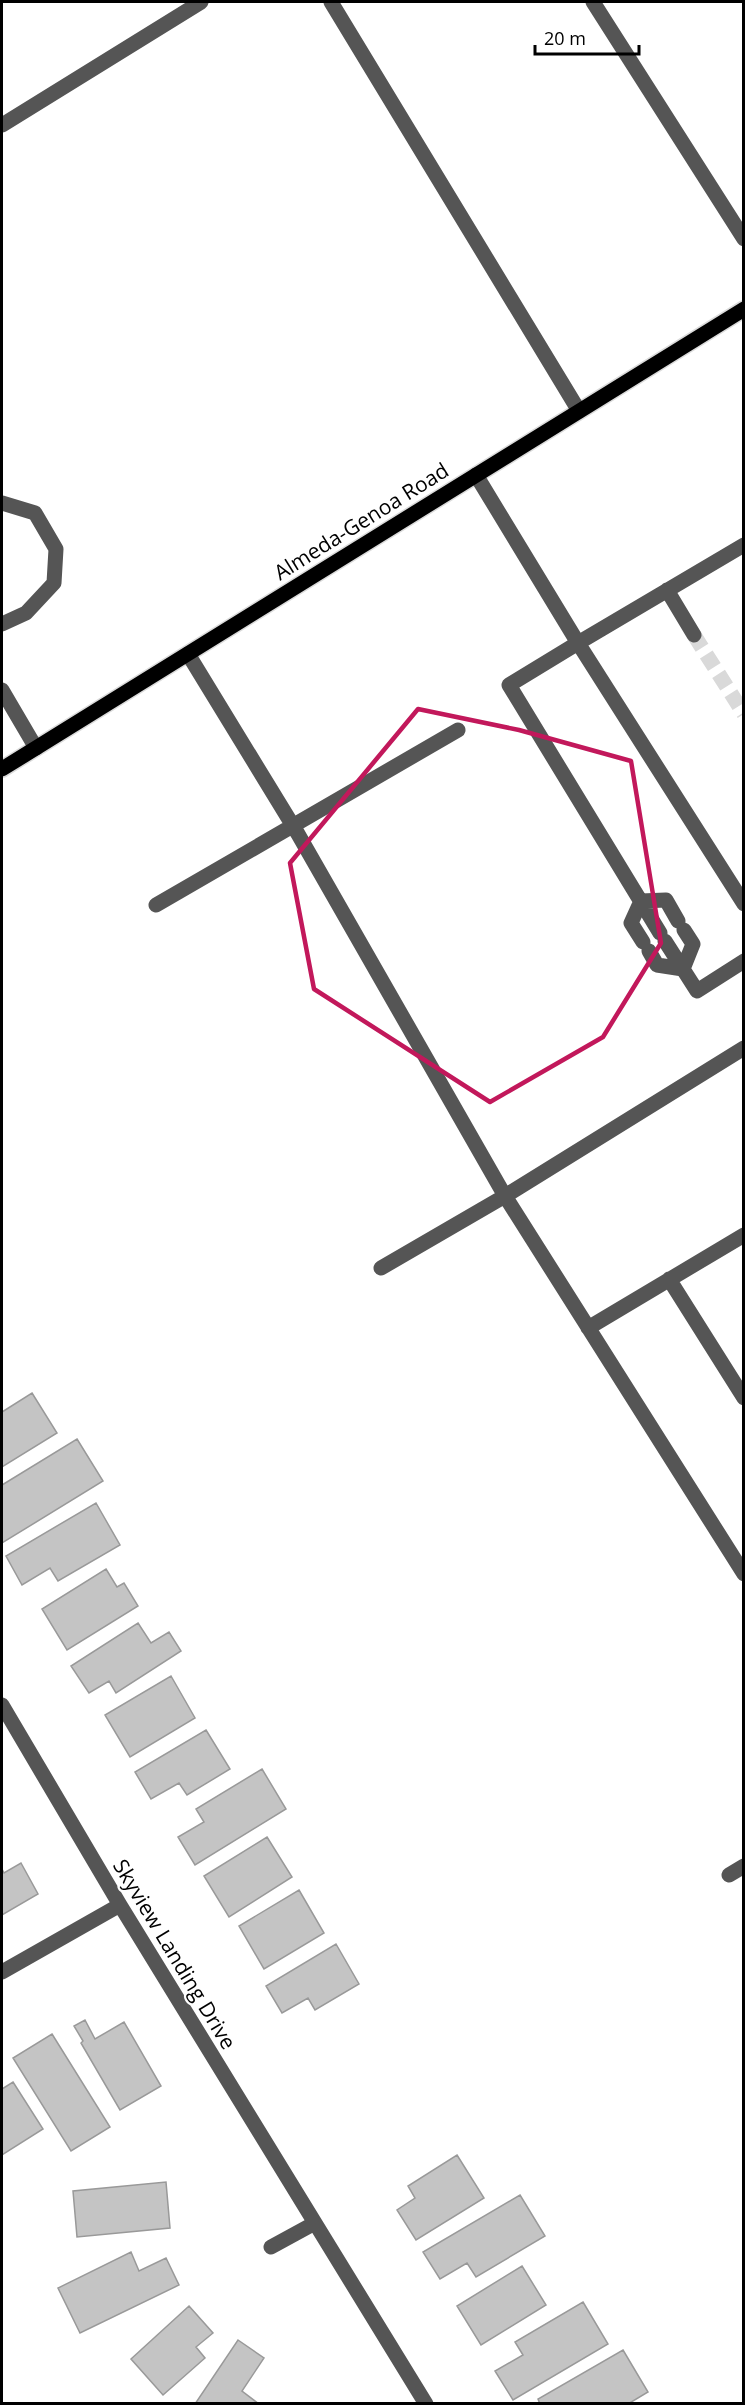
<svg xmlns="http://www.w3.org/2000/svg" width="745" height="2405" font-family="'Open Sans',sans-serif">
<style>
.building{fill:#c4c4c4;stroke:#999;stroke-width:1.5}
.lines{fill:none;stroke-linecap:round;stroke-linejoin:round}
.minor-tunnel{stroke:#d9d9d9;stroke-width:15;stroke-dasharray:15 8;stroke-linecap:butt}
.major-casing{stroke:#dbdbdb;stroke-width:18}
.minor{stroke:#555;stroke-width:15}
.major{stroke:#000;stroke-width:15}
.marked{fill:none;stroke:#c2185b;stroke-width:4.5;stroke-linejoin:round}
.labels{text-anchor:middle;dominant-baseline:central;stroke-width:4.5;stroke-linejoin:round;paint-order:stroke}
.street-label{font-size:21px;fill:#000;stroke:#fff}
</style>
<rect width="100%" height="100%" fill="#fff"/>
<path class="building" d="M32,1393L57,1433L2,1467V1412Z
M77,1439L103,1481L2,1543V1485Z
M96,1503L120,1545L58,1581L50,1568L22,1585L6,1556Z
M106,1569L117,1587L124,1583L138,1606L67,1650L42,1609Z
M138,1623L151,1643L169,1632L181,1651L116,1693L109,1681L89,1693L71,1666Z
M171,1676L195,1718L130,1757L105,1715Z
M206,1730L230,1769L187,1795L179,1783L151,1799L135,1772Z
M262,1769L286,1809L195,1865L178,1837L204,1822L196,1809Z
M267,1837L292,1877L229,1917L204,1876Z
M21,1863L38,1894L2,1915V1869L4,1873Z
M299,1890L324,1933L264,1969L239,1926Z
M336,1944L359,1984L315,2010L308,1998L282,2013L266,1986Z
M85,2020L95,2039L124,2022L161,2086L120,2110L81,2043L83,2041L74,2026Z
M52,2034L110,2127L71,2151L13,2058Z
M13,2082L43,2129L2,2155V2089Z
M457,2155L484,2198L416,2240L397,2210L415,2198L408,2186Z
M166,2182L170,2228L77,2237L73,2191Z
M520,2195L545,2236L476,2277L467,2263L440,2279L423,2252Z
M131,2252L139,2271L166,2258L179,2285L80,2333L58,2288Z
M522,2266L546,2305L481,2345L457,2306Z
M583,2302L608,2344L513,2400L495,2371L523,2355L515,2342Z
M189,2306L213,2333L196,2347L205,2358L163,2395L131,2359Z
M238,2340L264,2358L242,2391L259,2404H195Z
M623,2350L648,2392L628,2404H540L538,2399Z"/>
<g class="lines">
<path class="minor-tunnel" d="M694,635L744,714"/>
<g class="major-casing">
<path id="major" d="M2,769L744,309"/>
</g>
<path class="minor" d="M331,2L579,411
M593,2L744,239
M2,125L201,2
M476,475L578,643L744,545
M2,503L35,513L56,549L54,583L26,613L2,624
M667,590L694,635
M188,654L298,834L505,1196L744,1574
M2,690L36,748
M156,905L458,730
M660,933L509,685L578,643L744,904
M665,941L697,991L744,961
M643,942L631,923L641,901L666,900L678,921
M649,951L657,965L683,969L693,944L684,930
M381,1268L505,1196L744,1048
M669,1279L744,1398
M588,1328L744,1235
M2,1705L120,1905L426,2404
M729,1875L744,1866
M2,1972L120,1905
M271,2247L315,2223"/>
<use href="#major" class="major"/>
</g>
<path class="marked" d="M418,709L519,730L631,761L661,943L603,1037L490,1102L314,989L290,863Z"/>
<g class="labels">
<g class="street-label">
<text transform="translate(361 521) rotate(-32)">Almeda-Genoa Road</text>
<text transform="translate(175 1954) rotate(59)">Skyview Landing Drive</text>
</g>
</g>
<rect width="745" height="2405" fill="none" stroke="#000000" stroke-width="6"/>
<path d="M535 45v9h104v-9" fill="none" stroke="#000000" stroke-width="3"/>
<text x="544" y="45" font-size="18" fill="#000000" stroke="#ffffff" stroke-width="4.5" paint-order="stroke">20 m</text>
</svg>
